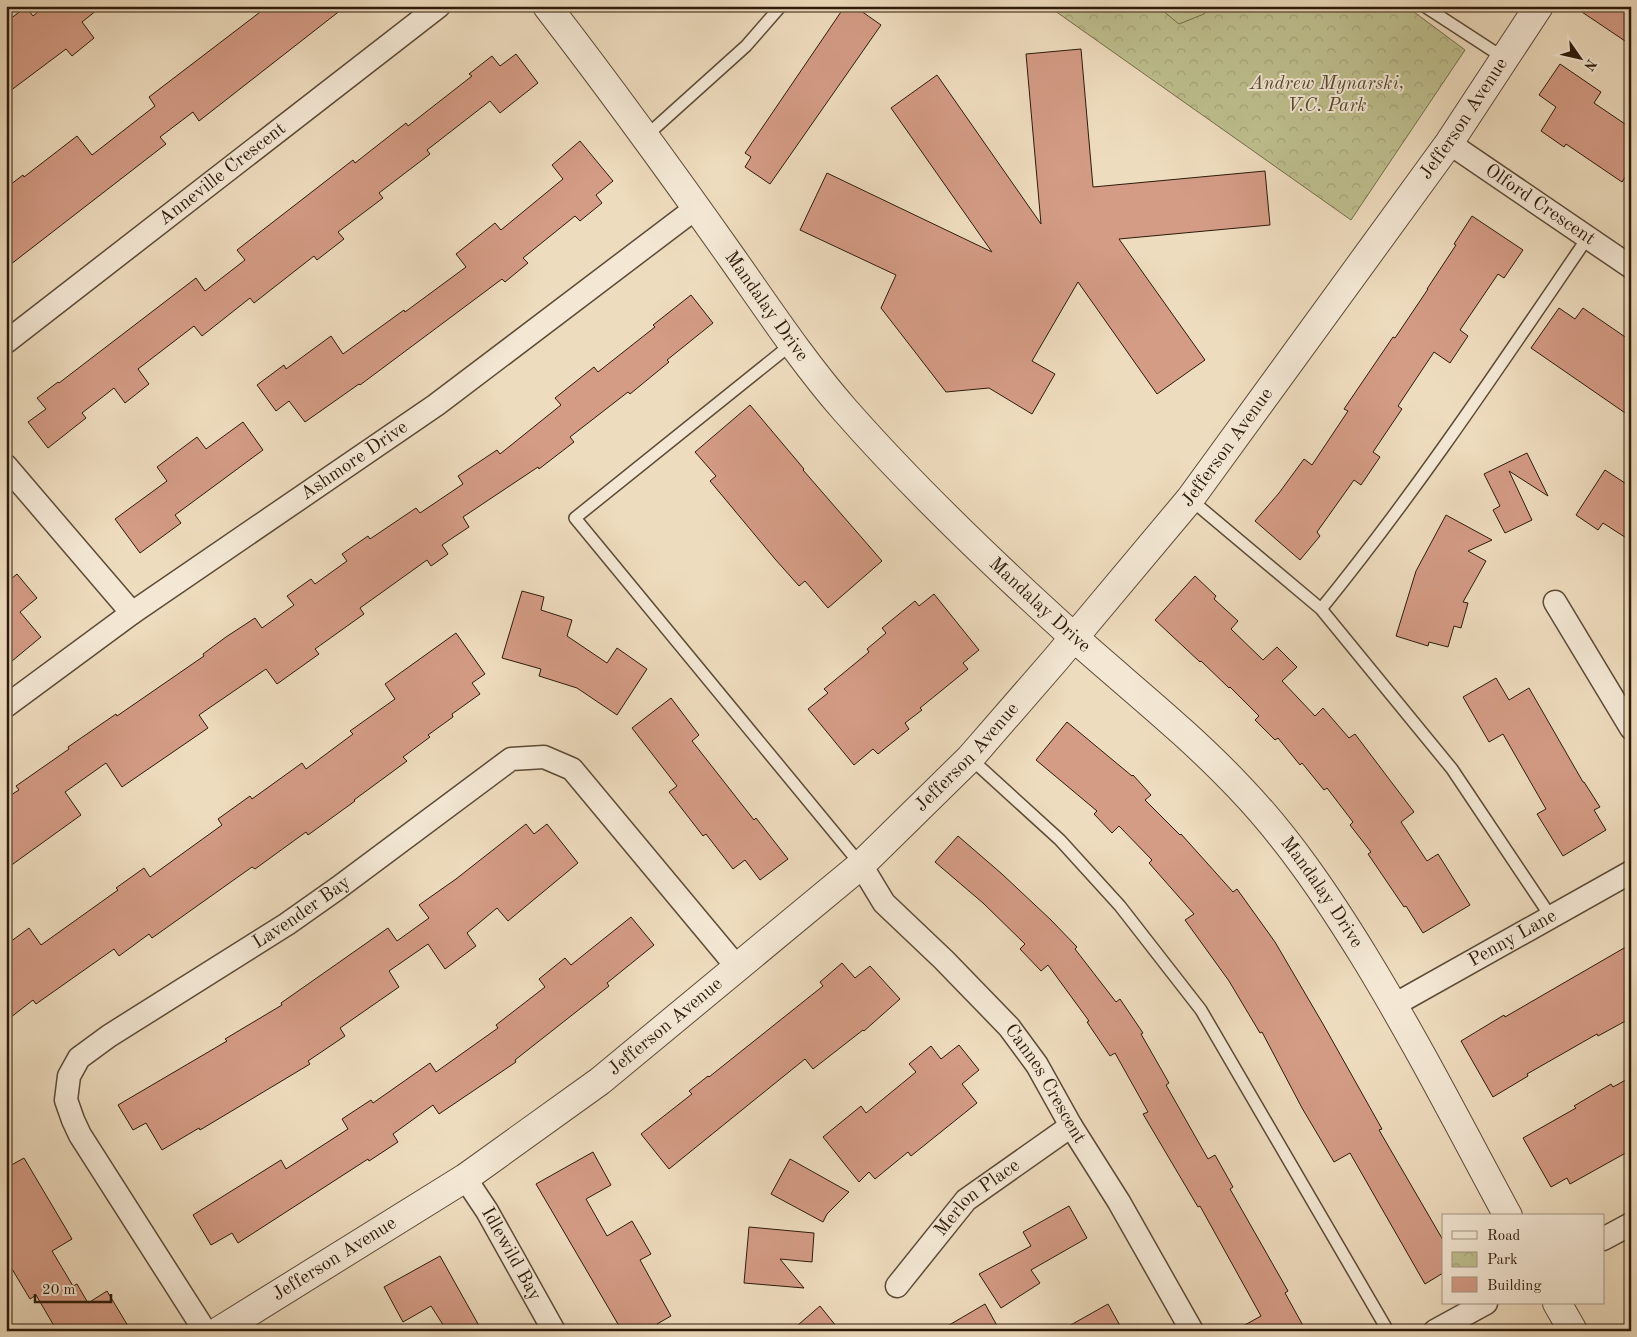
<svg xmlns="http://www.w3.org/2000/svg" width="1637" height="1337" font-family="'Old Standard TT',serif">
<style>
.park{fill:url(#park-crowns);stroke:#766d4c}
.pitch{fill:#bebf8e;stroke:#766d4c}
.building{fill:#d49b85;stroke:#2d1b0a}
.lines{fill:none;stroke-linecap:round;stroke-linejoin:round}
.service-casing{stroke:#5d4b37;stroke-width:14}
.minor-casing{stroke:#5d4b37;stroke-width:25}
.tertiary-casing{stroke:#5d4b37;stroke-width:30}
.service{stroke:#f4e8d5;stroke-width:11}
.minor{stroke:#f4e8d5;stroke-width:22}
.tertiary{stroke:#f4e8d5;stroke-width:28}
.labels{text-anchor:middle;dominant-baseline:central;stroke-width:4;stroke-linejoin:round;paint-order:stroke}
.park-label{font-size:19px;font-style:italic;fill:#584c32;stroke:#f4e8d5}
.street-label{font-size:19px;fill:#2d1b0a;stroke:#f4e8d5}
</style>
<defs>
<pattern id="park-crowns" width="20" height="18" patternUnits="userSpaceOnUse" patternTransform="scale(1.25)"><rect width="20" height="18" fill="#bebf8e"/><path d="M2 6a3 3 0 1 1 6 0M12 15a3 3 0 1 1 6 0" fill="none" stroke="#a4a479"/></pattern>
</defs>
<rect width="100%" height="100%" fill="#eedcbe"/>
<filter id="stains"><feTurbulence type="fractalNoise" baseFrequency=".004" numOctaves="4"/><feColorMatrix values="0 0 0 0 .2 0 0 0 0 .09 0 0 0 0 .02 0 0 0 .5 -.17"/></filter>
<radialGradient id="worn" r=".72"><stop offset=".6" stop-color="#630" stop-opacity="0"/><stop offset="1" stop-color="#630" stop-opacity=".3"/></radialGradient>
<path class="park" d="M1048,6H1406L1465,50L1351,220Z"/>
<path class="pitch" d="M1157,6H1210L1204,14L1179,24Z"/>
<path class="building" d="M45,6H102L82,22L94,38L72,56L66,49L6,94V22L26,7L33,16Z
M268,6H346L199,121L193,112L160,137L166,144L6,268V188L23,175L24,177L77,136L92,155L155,106L149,97Z
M845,6H854L881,25L770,184L745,167L751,157L745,153Z
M1573,6H1631V45Z
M1081,49L1093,187L1265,171L1270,225L1119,239L1205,360L1157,394L1078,282L1032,361L1055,374L1032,414L989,388L946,392L881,308L896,275L800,230L827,173L992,252L891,108L937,75L1041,224L1026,54Z
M516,54L538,83L500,113L490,101L427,150L430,154L379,193L383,198L338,232L344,239L317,260L314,256L254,303L250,298L202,336L194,326L138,369L149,384L125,403L114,388L82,413L86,418L48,448L28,422L46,409L37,398L58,382L59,383L196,278L205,291L245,260L237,250L353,160L355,163L406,123L408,126L472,76L469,74L492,56L500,66Z
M1560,64L1601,92L1594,103L1631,128V168L1622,182L1566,144L1564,147L1541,131L1556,107L1539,95Z
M580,141L613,181L596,195L602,203L580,221L575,216L523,258L528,263L505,282L502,279L360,385L359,384L305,422L289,401L276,411L257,385L284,365L286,369L331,336L343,354L404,310L405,312L466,267L456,254L495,223L501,230L563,179L552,165Z
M1472,216L1523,250L1504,278L1498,274L1460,330L1468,336L1450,363L1434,352L1398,406L1402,409L1373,452L1380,457L1361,485L1354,480L1317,532L1320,536L1300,560L1255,521L1279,493L1304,459L1312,465L1348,411L1344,409L1393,337L1395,338L1428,289H1427L1456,245L1454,244Z
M691,295L713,323L667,360L669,362L630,394L628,392L570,437L574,442L539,469L538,467L463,517L469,527L442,545L448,554L431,566L427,560L360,608L364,614L315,649L319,654L277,684L266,669L199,715L208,728L122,787L106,763L65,792L81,815L6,869V798L19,790L16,786L69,749L68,747L116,714L117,716L204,656L203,654L226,637L255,618L262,628L294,605L287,596L311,579L315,584L347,561L342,554L368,536L370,539L416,508L420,513L463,484L458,476L497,450L500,454L561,405L555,398L594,367L598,372L655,327L653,325Z
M1559,308L1575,319L1583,308L1631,341V417L1531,348Z
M750,405L804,469L803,470L882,561L828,608L805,581L799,586L775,559L710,481L716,476L695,452Z
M243,422L263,450L175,515L181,523L140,553L115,519L167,481L157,467L197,437L206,449Z
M1527,453L1548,496L1509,471L1532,520L1505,533L1493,510L1500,506L1484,474Z
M1605,470L1631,487V541L1603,523L1598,530L1576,515Z
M1446,515L1492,540L1468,551L1486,561L1463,602L1468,603L1461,628L1454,626L1448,647L1429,642L1428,646L1396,636L1416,571Z
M17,574L37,598L20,612L41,637L6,666V583Z
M1195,576L1216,596L1214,599L1238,621L1231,629L1263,660L1277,647L1297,667L1282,681L1315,716L1323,708L1349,738L1355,734L1414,812L1401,822L1427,861L1438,854L1470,905L1423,933L1406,906L1404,907L1368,854L1371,852L1350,825L1353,822L1327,788L1324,790L1302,763L1300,765L1278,738L1275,740L1255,720L1259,716L1230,687L1229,688L1201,661L1200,662L1155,620Z
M522,591L544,597L541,610L572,620L567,636L607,663L617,648L647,669L617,715L577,688L539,676L541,669L502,658Z
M934,594L979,650L963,663L968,669L920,708L922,710L905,723L909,729L878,754L873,749L854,765L808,709L828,693L824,689L869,652L867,649L886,633L882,628L915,601L919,606Z
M456,633L485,674L472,683L480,694L452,714L453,717L428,735L430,737L403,757L407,761L354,800L355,801L308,835L306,832L255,869L252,867L152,938L149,934L119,956L114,949L36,1004L33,1000L6,1021V945L29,928L41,945L118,890L116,888L144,868L150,877L222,825L218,819L250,796L252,799L302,763L306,769L353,734L350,731L395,699L385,684Z
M1496,678L1509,700L1529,688L1583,782H1584L1600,807L1594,810L1606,830L1563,856L1537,814L1546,809L1503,734L1489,742L1463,697Z
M671,698L699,735L692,741L754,820L756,818L788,859L760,880L745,860L733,869L706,834L703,836L669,792L677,786L632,728Z
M1067,722L1132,776L1133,775L1151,795L1145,800L1180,835L1181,834L1233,892L1237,889L1275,942L1323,1024L1382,1129L1379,1130L1443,1240V1273L1425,1284L1350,1153L1334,1162L1302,1108L1262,1032L1260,1033L1229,981L1185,920L1194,914L1149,863L1152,860L1119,826L1112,833L1094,814L1097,811L1036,760Z
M526,824L534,834L547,824L578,863L508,921L497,908L467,933L476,946L445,969L428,944L389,971L399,987L340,1028L345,1036L308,1061L310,1064L200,1130L199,1128L162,1150L146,1123L133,1130L118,1105L227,1041L225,1039L282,1005L281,1003L388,928L397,941L429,918L419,905L456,879Z
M958,836L1002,874L1051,920L1077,947L1075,949L1116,1002L1120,999L1143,1033L1141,1034L1169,1083L1166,1085L1208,1159L1215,1155L1233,1187L1230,1189L1288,1291L1285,1293L1306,1331H1234L1261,1316L1200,1206L1198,1207L1143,1114L1148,1112L1115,1053L1110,1056L1087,1022L1089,1021L1048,965L1041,971L1020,949L1025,944L983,903L935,862Z
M631,917L654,945L607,983L609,986L515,1060L516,1062L439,1114L433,1105L393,1134L398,1142L369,1161L368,1159L238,1243L232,1233L211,1245L193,1215L281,1160L286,1169L348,1129L342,1119L371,1100L373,1103L430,1063L436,1072L498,1028L496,1025L545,987L539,979L565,958L571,965Z
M1631,944V1018L1598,1036L1597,1034L1527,1074L1528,1076L1493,1097L1461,1041L1504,1015L1505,1017Z
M842,963L855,978L870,966L900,999L864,1031L863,1030L813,1069L805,1059L669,1169L641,1134L692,1094L689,1091L708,1076L709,1077L823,986L820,982Z
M959,1045L979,1070L962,1084L977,1103L911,1156L908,1152L875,1179L869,1172L859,1182L823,1137L861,1106L866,1113L916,1072L909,1064L931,1046L941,1059Z
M1631,1077V1150L1570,1184L1567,1178L1551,1187L1523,1138L1576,1108L1574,1106L1611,1084L1613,1087Z
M593,1152L611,1185L586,1199L607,1236L632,1221L651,1254L640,1260L671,1316L657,1324L661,1331H622L536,1184Z
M24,1158L72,1239L52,1251L73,1286L77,1284L88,1303L107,1291L131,1331H57L36,1295L30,1299L6,1259V1168Z
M790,1159L849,1192L827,1214L823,1222L771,1194Z
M1069,1206L1087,1238L1031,1270L1040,1283L1001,1308L979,1274L1031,1246L1023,1232Z
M749,1227L814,1233L812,1262L780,1259L804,1288L744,1283Z
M440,1256L482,1331H447L431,1306L403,1322L384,1287Z
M985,1304L1000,1331H939Z
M1108,1304L1123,1331H1060Z
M820,1306L840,1331H791Z"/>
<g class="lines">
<g class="service-casing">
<path id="service" d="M1424,6L1504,58
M646,136L746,46L781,6
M793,343L575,518L861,865
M1190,499L1321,609L1452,769L1551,917
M1321,609C1417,491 1502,363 1588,237
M970,758L1060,840L1120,906L1201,1010L1388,1331"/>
</g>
<g class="minor-casing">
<g id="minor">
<path id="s1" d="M1449,143L1631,267"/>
<path id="s2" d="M6,342L439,6"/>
<path d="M6,466L132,613"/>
<path d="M1555,602L1631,728"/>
<path id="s3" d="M6,706L132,613L436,405L696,208"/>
<path id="s4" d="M861,865L884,903L944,960L1009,1027L1037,1065L1071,1126L1119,1202L1192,1331"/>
<path id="s5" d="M1394,1005L1631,872"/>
<path id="s6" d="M465,1178L487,1211L554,1331"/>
<path d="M1603,1239L1631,1224"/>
<path id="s7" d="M897,1286L966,1200L1071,1126"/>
<path id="s8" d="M205,1331L80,1135L73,1120L66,1100L69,1076L79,1058L109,1036L287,924L338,888L511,759L544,757L572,769L737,967"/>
<path d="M1435,1331L1486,1303"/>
</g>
</g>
<g class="tertiary-casing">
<g id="tertiary">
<path id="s9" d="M547,6C611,89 672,173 732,258C768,309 803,362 844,409C916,491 996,567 1077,640C1131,688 1189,734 1239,787C1288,838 1327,896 1364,956C1416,1041 1461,1129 1508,1216"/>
<path d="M1557,1303L1573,1331"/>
<path id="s10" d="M219,1331L465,1178L600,1081L861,865L970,758L1056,659L1190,499L1449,143L1539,6"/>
</g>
</g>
<use href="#service" class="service"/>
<use href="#minor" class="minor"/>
<use href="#tertiary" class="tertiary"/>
</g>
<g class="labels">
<g class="park-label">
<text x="1327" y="84">Andrew Mynarski,<tspan x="1327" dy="22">V.C. Park</tspan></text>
</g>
<g class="street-label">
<text stroke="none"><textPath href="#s10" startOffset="1756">Jefferson Avenue</textPath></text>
<text stroke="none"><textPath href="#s2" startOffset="274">Anneville Crescent</textPath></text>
<text stroke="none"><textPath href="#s1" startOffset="110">Olford Crescent</textPath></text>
<text stroke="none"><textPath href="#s9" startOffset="372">Mandalay Drive</textPath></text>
<text stroke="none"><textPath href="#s10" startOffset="1351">Jefferson Avenue</textPath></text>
<text stroke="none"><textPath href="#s3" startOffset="426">Ashmore Drive</textPath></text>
<text stroke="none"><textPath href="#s9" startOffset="778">Mandalay Drive</textPath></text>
<text stroke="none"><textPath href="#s10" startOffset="946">Jefferson Avenue</textPath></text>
<text stroke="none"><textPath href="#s9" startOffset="1182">Mandalay Drive</textPath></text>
<text stroke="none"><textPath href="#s8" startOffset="581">Lavender Bay</textPath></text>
<text stroke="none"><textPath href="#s5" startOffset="136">Penny Lane</textPath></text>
<text stroke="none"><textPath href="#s10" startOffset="541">Jefferson Avenue</textPath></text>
<text stroke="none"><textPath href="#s4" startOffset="288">Cannes Crescent</textPath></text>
<text stroke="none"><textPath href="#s7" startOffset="120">Merlon Place</textPath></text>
<text stroke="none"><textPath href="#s6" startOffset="89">Idlewild Bay</textPath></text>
<text stroke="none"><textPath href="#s10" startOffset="136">Jefferson Avenue</textPath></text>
</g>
</g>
<rect width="1637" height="1337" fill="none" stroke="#eedcbe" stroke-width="25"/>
<rect x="8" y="8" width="1622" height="1322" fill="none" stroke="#2d1b0a" stroke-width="2.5"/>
<rect x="12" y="12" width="1612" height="1312" fill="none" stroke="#2d1b0a"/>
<rect x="1442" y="1214" width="162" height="90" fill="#f4e8d5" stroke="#a49684"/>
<rect x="1452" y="1231" width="25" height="8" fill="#f4e8d5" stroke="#a49684"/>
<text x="1487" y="1240" font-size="15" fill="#2d1b0a">Road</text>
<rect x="1452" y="1252" width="25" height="15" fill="url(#park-crowns)" stroke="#a49684"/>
<text x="1487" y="1264" font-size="15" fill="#2d1b0a">Park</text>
<rect x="1452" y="1277" width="25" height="15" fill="#d49b85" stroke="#a49684"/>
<text x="1487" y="1290" font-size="15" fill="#2d1b0a">Building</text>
<g transform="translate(1580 58) rotate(124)" stroke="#f4e8d5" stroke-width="4" paint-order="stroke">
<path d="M0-4L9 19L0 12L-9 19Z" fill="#2d1b0a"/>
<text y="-8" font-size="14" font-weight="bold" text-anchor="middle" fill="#2d1b0a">N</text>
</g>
<path d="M35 1294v8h76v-8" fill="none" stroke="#2d1b0a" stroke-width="2.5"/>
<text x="42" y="1294" font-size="15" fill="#2d1b0a" stroke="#f4e8d5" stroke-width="4" paint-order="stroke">20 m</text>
<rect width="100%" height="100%" filter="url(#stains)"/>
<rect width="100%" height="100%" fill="url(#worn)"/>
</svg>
